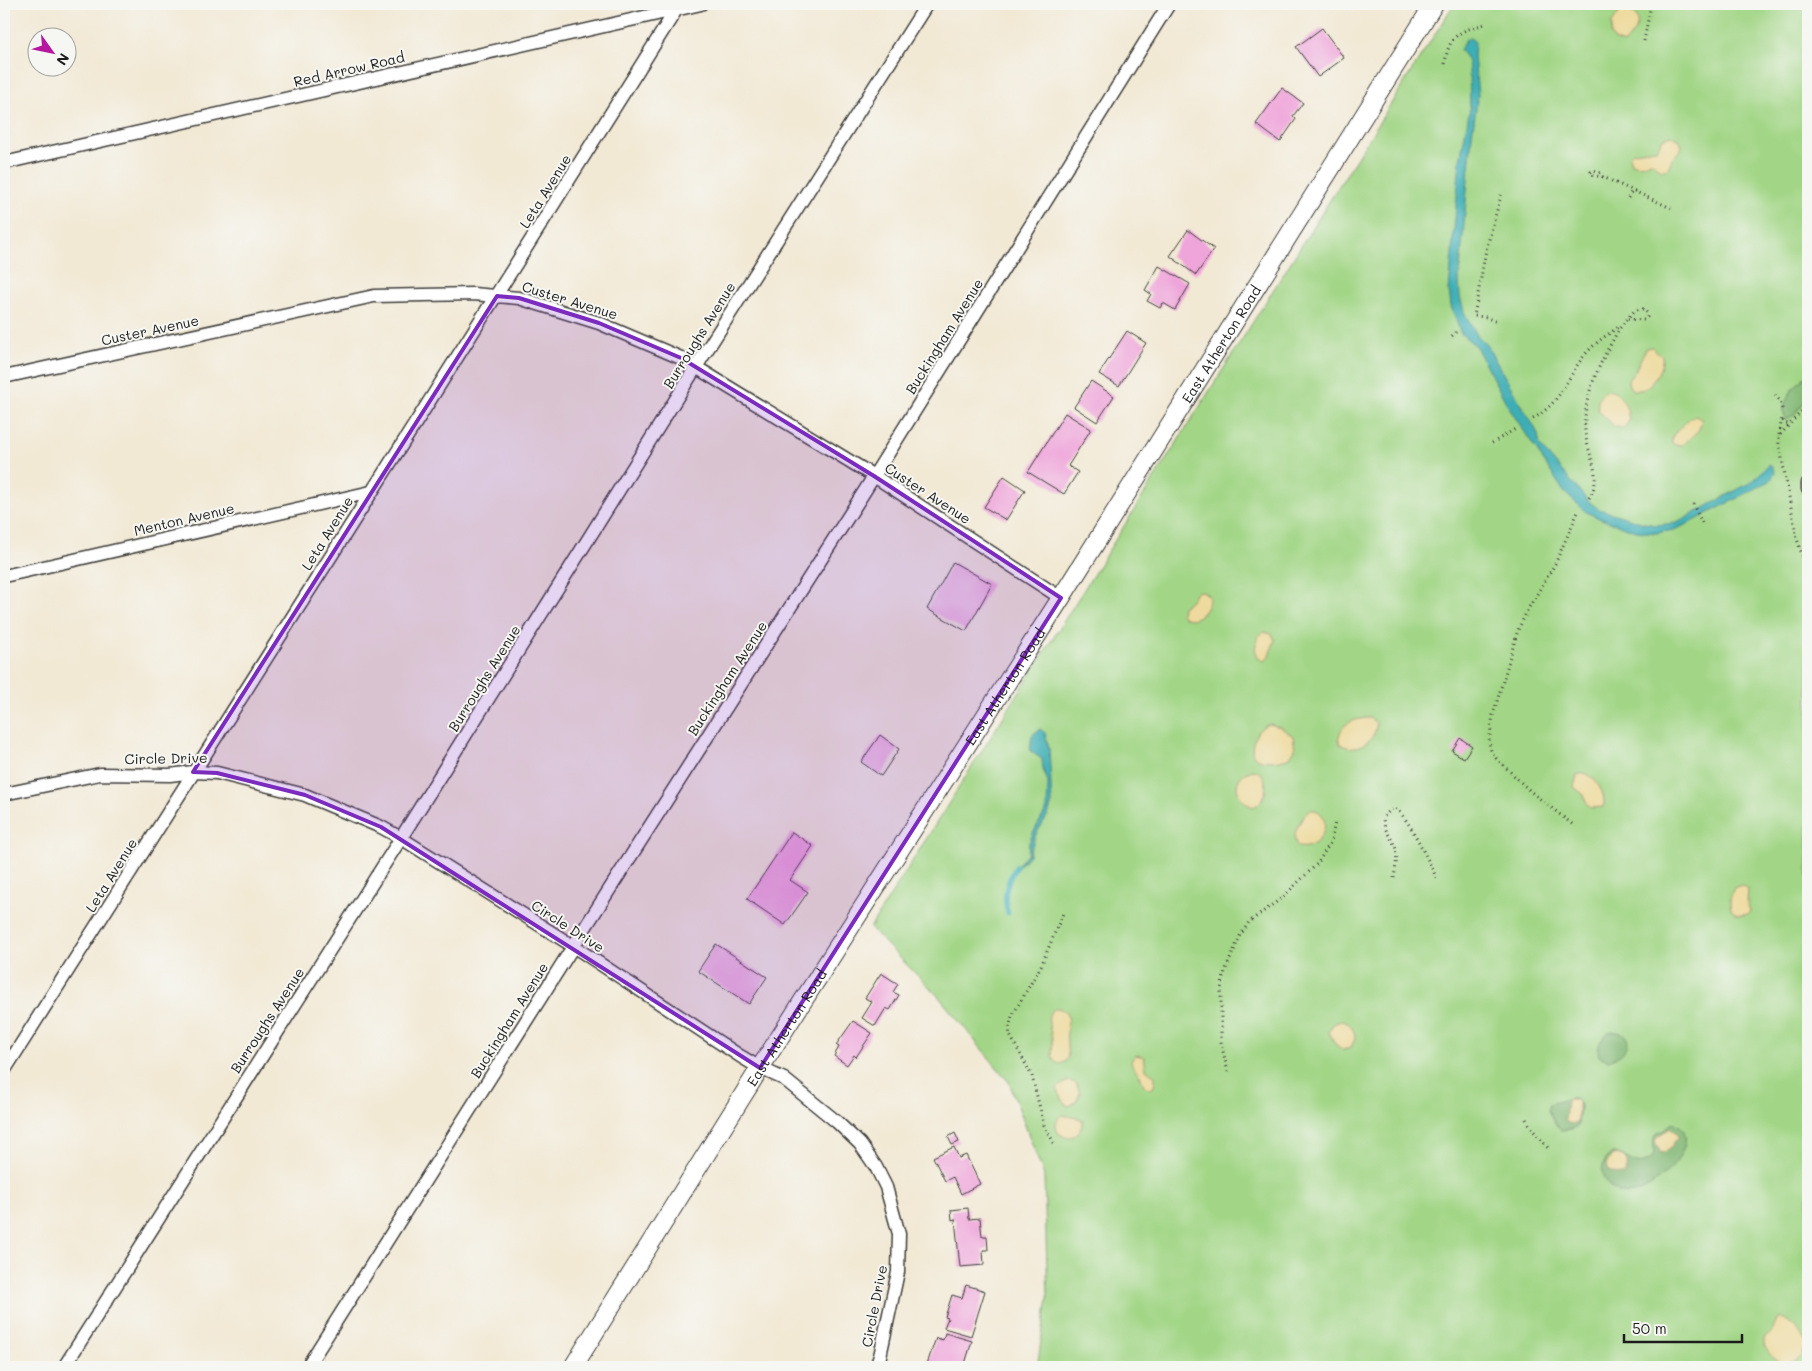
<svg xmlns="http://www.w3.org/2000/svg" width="1812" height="1371" font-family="Mali,sans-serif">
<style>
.green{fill:#a2d686;stroke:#5f7951}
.forest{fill:#81b773;stroke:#4e6a48}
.sand{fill:#eeda9e;stroke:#857b5d}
.water{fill:#3caeb5;stroke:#2c6568}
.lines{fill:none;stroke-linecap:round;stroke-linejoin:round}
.stream{stroke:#3caeb5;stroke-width:5}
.building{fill:#efa5da}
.street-casing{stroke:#3c3b38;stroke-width:15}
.secondary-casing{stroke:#3c3b38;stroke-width:20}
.path{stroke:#3c3b38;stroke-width:3;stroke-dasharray:1 4;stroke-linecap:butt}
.street{stroke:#fff;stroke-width:12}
.secondary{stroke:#fff;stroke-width:18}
.marked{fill:#7b2cbf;fill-opacity:0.2;stroke:#7b2cbf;stroke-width:4;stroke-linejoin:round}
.labels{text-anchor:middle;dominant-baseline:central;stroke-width:4;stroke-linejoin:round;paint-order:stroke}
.street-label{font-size:14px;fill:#1c1c1c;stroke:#f6f6f2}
</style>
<rect width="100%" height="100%" fill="#f6f6f2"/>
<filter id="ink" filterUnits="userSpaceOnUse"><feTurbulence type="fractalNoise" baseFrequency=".02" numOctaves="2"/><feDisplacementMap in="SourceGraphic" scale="10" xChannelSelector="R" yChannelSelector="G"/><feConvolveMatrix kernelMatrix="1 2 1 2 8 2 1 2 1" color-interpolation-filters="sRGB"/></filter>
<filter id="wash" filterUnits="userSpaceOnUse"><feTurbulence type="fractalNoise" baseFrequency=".0096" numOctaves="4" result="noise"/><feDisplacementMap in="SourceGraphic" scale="20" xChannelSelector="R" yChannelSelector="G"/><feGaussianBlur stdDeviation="1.12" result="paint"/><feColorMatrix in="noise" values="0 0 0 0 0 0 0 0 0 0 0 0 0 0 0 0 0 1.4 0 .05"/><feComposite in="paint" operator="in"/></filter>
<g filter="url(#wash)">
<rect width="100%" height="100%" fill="#f2e9d5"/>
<path class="green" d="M1454,4H1808V517L1806,524L1808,532V1367H1037L1048,1299L1044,1176L1009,1082L939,997L870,928Z"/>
<path class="forest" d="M1805,377L1808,380V396L1806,400L1793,416L1786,419C1778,406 1794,385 1805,377Z
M1609,1032C1618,1031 1626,1032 1628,1042C1626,1053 1618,1057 1608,1060L1599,1056C1596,1047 1602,1037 1609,1032Z
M1570,1098H1575L1580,1105L1578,1126L1572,1129L1561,1130C1557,1127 1549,1114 1548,1109L1550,1104Z
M1673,1123C1684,1126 1686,1132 1685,1143C1683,1154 1675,1165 1667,1172C1658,1180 1649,1188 1638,1192C1613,1201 1588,1172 1612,1153C1625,1153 1634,1168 1646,1162C1661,1155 1649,1143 1656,1134C1659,1131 1660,1132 1663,1130C1667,1128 1668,1125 1673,1123Z"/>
<path class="sand" d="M1621,10C1626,10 1629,10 1633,13C1645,23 1631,35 1624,44L1615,41L1611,35L1612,23Z
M1670,135L1679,139L1682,146C1680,152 1678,152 1674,156C1670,160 1671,165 1666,170L1659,169L1652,162L1638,165L1631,163L1629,156L1633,152L1656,149L1664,138Z
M1652,347L1662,356C1664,367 1652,387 1641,390C1638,390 1635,390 1632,390L1629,386L1628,380L1634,373L1646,348Z
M1608,390C1622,392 1628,408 1629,421L1624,428L1615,427L1598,410C1597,401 1598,393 1608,390Z
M1696,416L1702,420L1699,430L1682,445H1675L1672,443V438L1673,435L1690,418Z
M1200,591L1205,592L1209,597C1209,611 1194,626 1181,615L1182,607L1191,600L1196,592Z
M1264,632L1272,634L1275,640L1268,658L1264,661L1258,658L1255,649L1258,636Z
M1370,718L1376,723C1378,741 1354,754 1340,744C1335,725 1354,718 1370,718Z
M1269,724L1280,727L1293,736L1295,749L1290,757C1279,761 1261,764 1253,755C1250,743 1257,727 1269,724Z
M1255,770L1262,774C1269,785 1266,802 1253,807C1233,799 1230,773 1255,770Z
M1584,773C1595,775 1608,797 1603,807L1591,808L1587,804L1584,795L1574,787L1577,775Z
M1309,810C1335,807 1327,852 1298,847C1289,836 1301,819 1309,810Z
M1743,885L1748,889L1747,903L1750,910L1749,913C1730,922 1725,901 1735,887Z
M1058,1008L1065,1011L1069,1019C1065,1032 1067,1045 1068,1057L1065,1062L1059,1064C1048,1058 1054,1049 1052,1039C1051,1029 1042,1011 1058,1008Z
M1343,1020C1351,1024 1355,1030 1355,1039L1351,1047L1343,1050L1335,1044L1329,1032L1333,1024Z
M1136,1055L1144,1057L1146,1069L1155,1076V1083L1152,1088H1147C1142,1084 1143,1082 1140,1076C1137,1070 1132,1069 1131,1060Z
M1069,1081L1076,1083L1080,1093L1076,1102L1069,1106L1065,1104L1057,1089L1061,1085Z
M1569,1099H1575L1578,1102V1120L1575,1124L1568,1123L1565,1120L1567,1100Z
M1062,1115L1082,1119C1083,1130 1077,1136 1067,1138L1058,1133C1055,1126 1055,1119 1062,1115Z
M1670,1127L1677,1133L1678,1138L1673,1142C1671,1151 1669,1150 1661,1153L1655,1143L1656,1138Z
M1612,1155C1615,1155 1618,1154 1620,1155C1629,1159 1629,1169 1624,1175H1619L1609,1171L1606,1164Z
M1782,1318C1791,1322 1804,1334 1806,1343C1806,1349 1803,1354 1800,1358C1787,1371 1772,1359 1764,1346V1339L1772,1332L1777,1320Z"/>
<path class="water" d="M1470,38L1475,42L1474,57L1478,95L1472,135L1459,280L1460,296L1464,312L1477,335L1487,346L1535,428L1538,435L1540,446L1589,502L1599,509L1644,523L1656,525L1677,523L1753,481L1769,464L1772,466L1775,473L1770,481L1692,522L1674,530L1656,533L1636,531L1601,519L1586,512L1564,492L1509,408L1475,345L1461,334L1451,306L1449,291L1452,253L1460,160L1470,108L1469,68L1467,59L1460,50L1466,39Z
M1040,729L1045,733L1049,749L1052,803L1048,815L1036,834L1029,855L1018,867H1016L1028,853L1029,843L1033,833L1047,809L1048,782L1043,770L1042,759L1030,751L1032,735Z"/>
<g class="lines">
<path class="stream" d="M1008,913C1002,895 1007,882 1016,867"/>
</g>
<g id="blocks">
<path class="building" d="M1322,28L1344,58L1318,77L1296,47Z
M1282,88L1303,103L1293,116L1296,119L1280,142L1256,124Z
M1188,230L1214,249L1196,275L1170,256Z
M1159,266L1190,284L1175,310L1163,303L1160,308L1147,301L1151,294L1145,290Z
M1127,331L1146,343L1119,386L1099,374Z
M1091,381L1114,396L1097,422L1074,407Z
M1065,413L1091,429L1068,466L1078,472L1064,494L1028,472Z
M1004,476L1025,490L1006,520L984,507Z
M953,562L992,584L966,631L927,609Z
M880,735L899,749L881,776L861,762Z
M1460,738L1472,746L1464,758L1452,751Z
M792,832L813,846L790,880L808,892L785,925L747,899Z
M716,944L767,977L749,1004L698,971Z
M881,973L898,984L893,992L899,995L890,1010L886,1008L875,1026L862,1018L872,1002L865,998Z
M853,1021L872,1033L856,1057L854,1055L847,1065L834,1056L839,1047L836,1045Z
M955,1133L959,1142L952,1145L948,1137Z
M954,1147L959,1158L966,1155L980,1184L961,1194L953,1177L945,1181L933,1157Z
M968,1208L969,1219L980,1218L982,1236H987L988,1250H983L984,1265L960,1267L955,1219L952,1220L951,1210Z
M966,1285L985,1291L971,1336L944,1328L948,1318L945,1317L952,1295L962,1298Z
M945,1333L972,1341L964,1367H926L936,1338L943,1340Z"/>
</g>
</g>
<g filter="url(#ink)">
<use href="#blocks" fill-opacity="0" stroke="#3c3b38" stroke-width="1"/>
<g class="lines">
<g class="street-casing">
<path id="street" d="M4,163L701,4
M4,377L374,296L473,294L519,298L599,323L681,358L874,476L1061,598
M1808,483V489
M4,576L371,492
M4,794L100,774L170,775L193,772L217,773L305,795L381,827L401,838L573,946L740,1056L760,1068L784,1079L837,1122L860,1144L876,1167L886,1187L899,1234L898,1272L880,1356L876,1367
M4,1071C228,717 454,365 676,10
M64,1367L401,838L696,367L927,4
M307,1367L588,923L864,492L1169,4"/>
</g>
<g class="secondary-casing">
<g id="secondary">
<path id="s1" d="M573,1367L760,1068L1061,598L1434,4"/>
</g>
</g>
<path class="path" d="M1644,41L1651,4
M1445,64C1448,36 1460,30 1486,24
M1603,177L1601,173L1594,170L1591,172V175L1603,177L1671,208
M1628,198L1632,190
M1495,321L1485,317L1474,316L1486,250L1502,192
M1452,336L1456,332
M1808,360V366
M1775,395L1780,401L1782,409
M1808,404L1779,436V443L1797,539L1808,573
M1533,419C1564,399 1564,382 1584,356C1594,343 1607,335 1620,326
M1779,435L1782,418L1784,423L1789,424
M1492,443L1517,428
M1589,498C1604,475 1587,455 1585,431C1583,400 1595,374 1609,347C1614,339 1617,331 1623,324C1628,318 1634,308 1643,309L1647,313V317L1644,320L1627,319
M1693,504L1702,523
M1572,824L1530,791L1496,758L1491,750L1489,742L1493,715L1518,630L1528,609L1555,564L1578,512
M1394,878C1395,869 1398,858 1396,849C1392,837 1384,832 1383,818L1390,810L1395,808C1410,819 1428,861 1437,879
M1228,1072L1221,1043V989L1225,971L1240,936L1249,922L1283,897L1317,864L1331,842L1335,822
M1526,1119L1531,1128L1548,1148
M1054,1143L1044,1125L1032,1076L1010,1035L1009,1028L1012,1016L1041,966L1064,911"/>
<use href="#street" class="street"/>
<use href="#secondary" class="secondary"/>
</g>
</g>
<path class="marked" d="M497,296L519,298L599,323L681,358L874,476L1061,598L760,1068L381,827L305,795L217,773L193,772Z"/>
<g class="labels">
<g class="street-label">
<text transform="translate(349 69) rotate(-13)">Red Arrow Road</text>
<text transform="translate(545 191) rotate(-58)">Leta Avenue</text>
<text transform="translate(570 300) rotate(17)">Custer Avenue</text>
<text transform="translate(150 330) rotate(-12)">Custer Avenue</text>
<text transform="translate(699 335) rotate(-58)">Burroughs Avenue</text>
<text transform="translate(944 336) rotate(-58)">Buckingham Avenue</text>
<text stroke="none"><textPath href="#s1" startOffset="1211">East Atherton Road</textPath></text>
<text transform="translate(928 493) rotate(33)">Custer Avenue</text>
<text transform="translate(184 519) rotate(-13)">Menton Avenue</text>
<text transform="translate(327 533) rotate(-58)">Leta Avenue</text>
<text transform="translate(484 678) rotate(-58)">Burroughs Avenue</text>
<text transform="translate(727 678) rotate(-57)">Buckingham Avenue</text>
<text stroke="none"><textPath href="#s1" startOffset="806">East Atherton Road</textPath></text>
<text transform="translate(166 758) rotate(-1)">Circle Drive</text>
<text transform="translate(111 875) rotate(-58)">Leta Avenue</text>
<text transform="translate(568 926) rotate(33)">Circle Drive</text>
<text transform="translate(267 1020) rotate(-57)">Burroughs Avenue</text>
<text transform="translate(509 1020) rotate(-58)">Buckingham Avenue</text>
<text stroke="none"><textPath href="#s1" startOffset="401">East Atherton Road</textPath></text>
<text transform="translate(874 1306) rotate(-79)">Circle Drive</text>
</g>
</g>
<rect width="1812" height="1371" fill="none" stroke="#f6f6f2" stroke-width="20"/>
<g transform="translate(52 52) rotate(123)"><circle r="24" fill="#f6f6f2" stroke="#9f9f9c"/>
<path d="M0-4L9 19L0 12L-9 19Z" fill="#b5179e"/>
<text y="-8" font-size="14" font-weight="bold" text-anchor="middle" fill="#1c1c1c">N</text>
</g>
<path d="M1624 1334v8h118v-8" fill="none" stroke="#1c1c1c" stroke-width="2.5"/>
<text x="1632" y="1334" font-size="15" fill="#1c1c1c" stroke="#f6f6f2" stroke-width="4" paint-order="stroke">50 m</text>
</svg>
